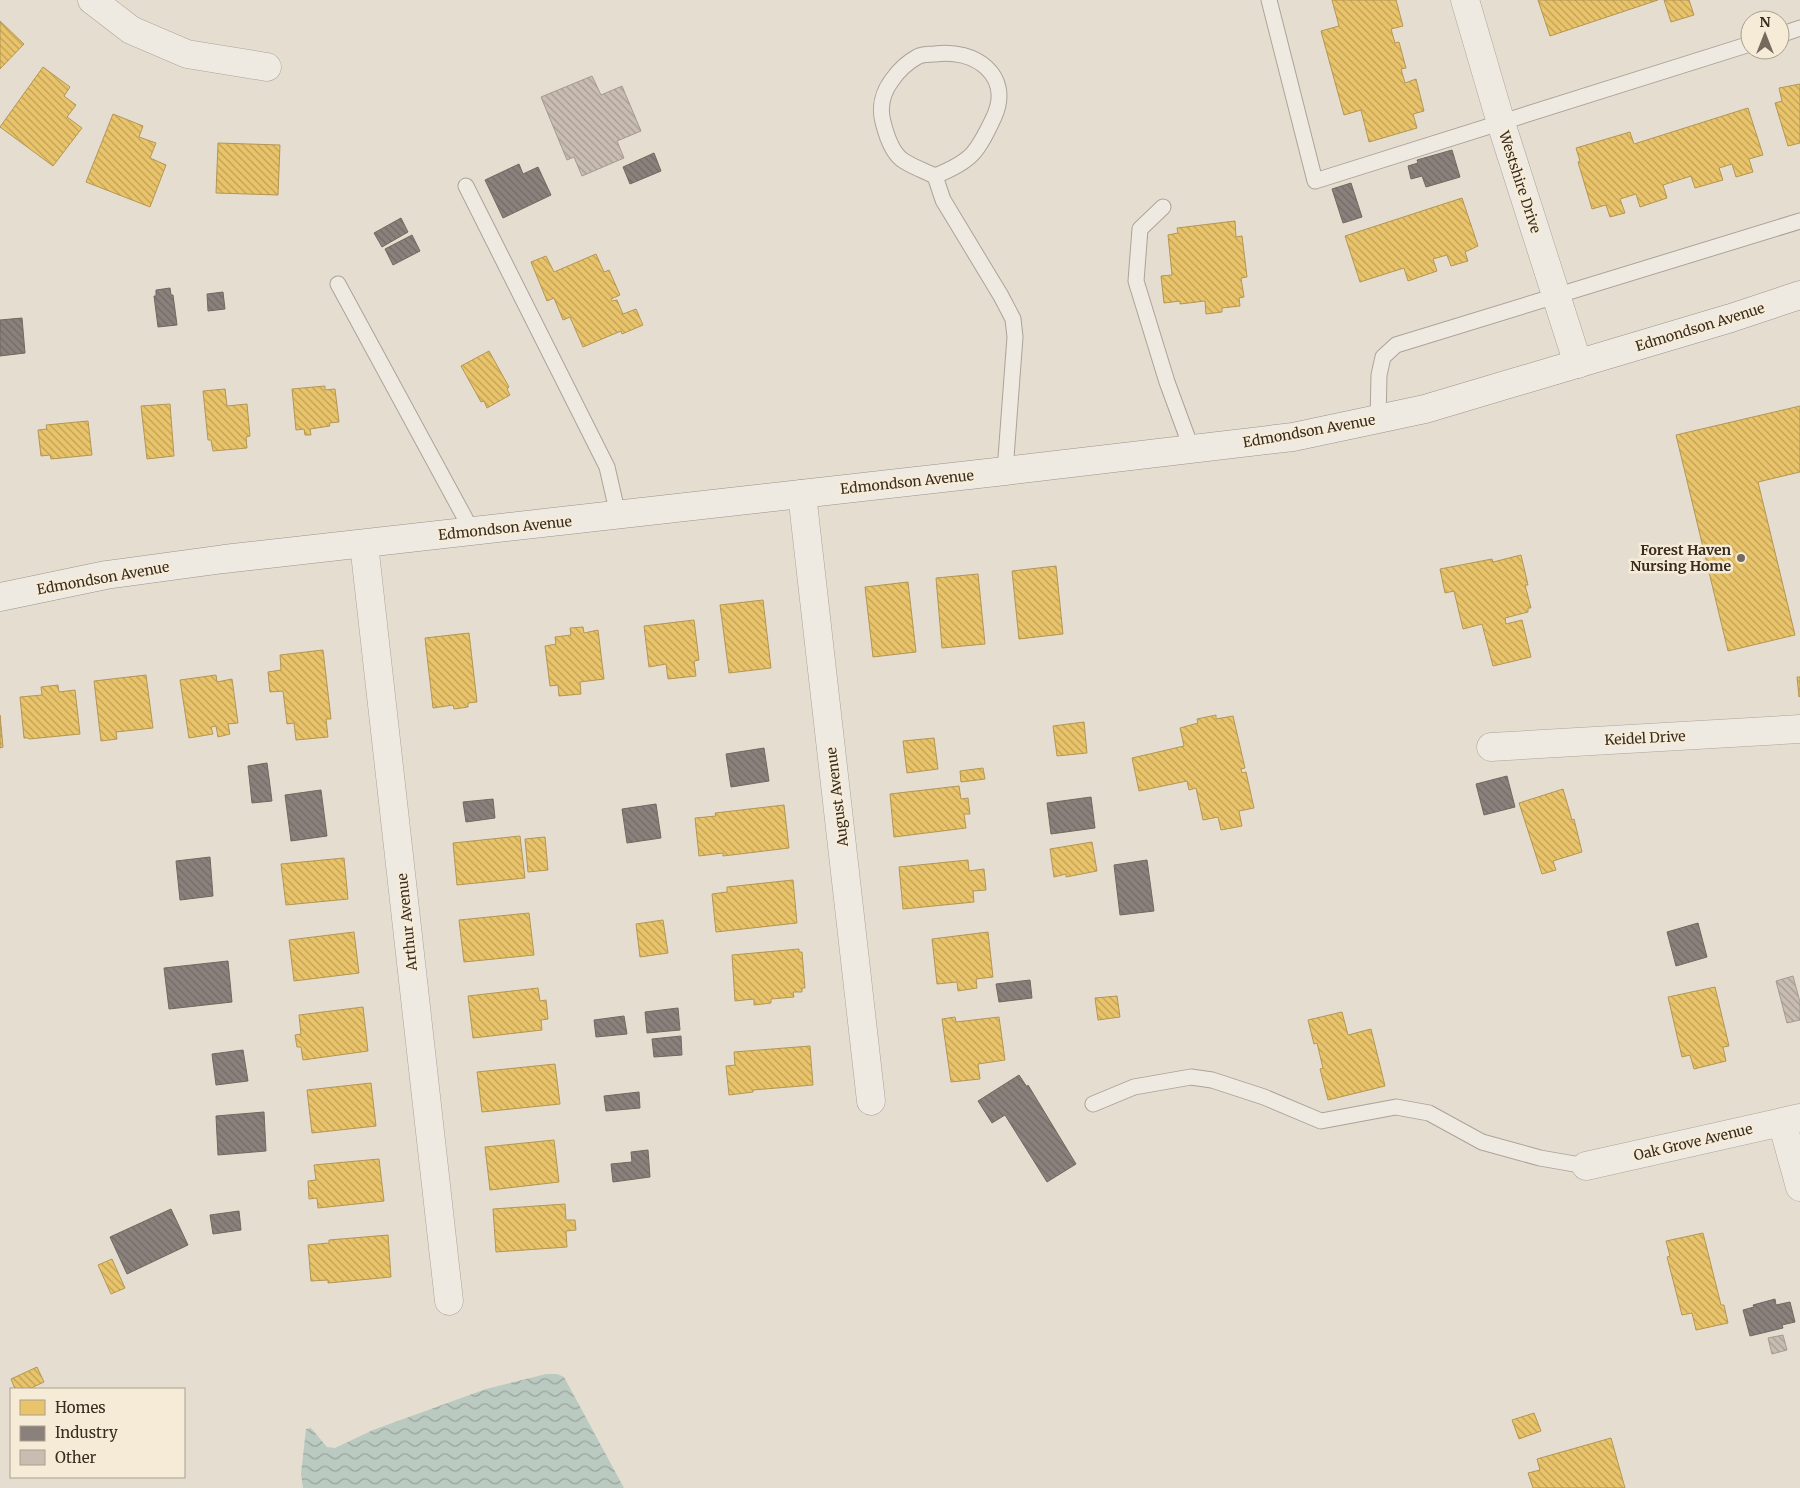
<svg xmlns="http://www.w3.org/2000/svg" width="1800" height="1488" font-family="Merriweather,serif">
<style>
.water{fill:url(#water-waves)}
.homes{fill:url(#homes-back-hatch);stroke:#b49654}
.industry{fill:url(#industry-back-hatch);stroke:#726860}
.building{fill:url(#building-back-hatch);stroke:#a59a8f}
.lines{fill:none;stroke-linecap:round;stroke-linejoin:round}
.lane-casing{stroke:#aba398;stroke-width:17}
.street-casing{stroke:#aba398;stroke-width:29}
.secondary-casing{stroke:#9a9388;stroke-width:29}
.lane{stroke:#eee9e1;stroke-width:15}
.street{stroke:#eee9e1;stroke-width:28}
.secondary{stroke:#eee9e1;stroke-width:28}
.poi-dot{fill:#756a5e;stroke:#f5ebd7;stroke-width:2}
.labels{text-anchor:middle;dominant-baseline:central;stroke-width:5;stroke-linejoin:round;paint-order:stroke}
.street-label{font-size:14px;fill:#392c20;stroke:#f5ebd7}
.poi-label{font-size:14px;font-weight:bold;fill:#392c20;stroke:#f5ebd7;text-anchor:end}
</style>
<defs>
<pattern id="water-waves" width="16" height="10" patternUnits="userSpaceOnUse" patternTransform="scale(1.25)"><rect width="16" height="10" fill="#bacac0"/><path d="M0 5q4-4 8 0t8 0" fill="none" stroke="#98a49c"/></pattern>
<pattern id="homes-back-hatch" width="6" height="6" patternUnits="userSpaceOnUse" patternTransform="scale(1.25)"><rect width="6" height="6" fill="#e9c46a"/><path d="M-1 5l2 2M0 0l6 6M5-1l2 2" fill="none" stroke="#be9f57"/></pattern>
<pattern id="industry-back-hatch" width="6" height="6" patternUnits="userSpaceOnUse" patternTransform="scale(1.25)"><rect width="6" height="6" fill="#8a817c"/><path d="M-1 5l2 2M0 0l6 6M5-1l2 2" fill="none" stroke="#726a65"/></pattern>
<pattern id="building-back-hatch" width="6" height="6" patternUnits="userSpaceOnUse" patternTransform="scale(1.25)"><rect width="6" height="6" fill="#c9bdb1"/><path d="M-1 5l2 2M0 0l6 6M5-1l2 2" fill="none" stroke="#a49a90"/></pattern>
</defs>
<rect width="100%" height="100%" fill="#e5ded0"/>
<path class="water" d="M546,1374H557L564,1377L624,1488H303L301,1474L306,1429L311,1428L327,1447L335,1448L373,1430L486,1389Z"/>
<path class="homes" d="M1332,0H1396L1403,26L1391,29L1395,43L1399,42L1406,68L1401,69L1405,83L1416,79L1424,111L1413,114L1417,128L1369,142L1361,110L1344,115L1321,31L1339,26Z
M1538,0H1658L1550,36Z
M1664,0H1689L1694,15L1671,22Z
M0,21L24,44L0,69Z
M43,67L70,87L64,96L76,105L67,117L82,128L53,166L0,127Z
M1800,84V143L1788,146L1775,103L1782,101L1779,88Z
M1748,108L1763,155L1749,159L1753,172L1736,177L1732,164L1719,168L1723,180L1695,188L1691,176L1663,185L1667,198L1640,207L1636,194L1620,199L1625,213L1610,217L1606,205L1592,209L1578,162L1580,161L1576,148L1630,132L1634,144Z
M113,114L143,126L139,137L156,143L150,158L166,165L150,207L86,182Z
M218,143L280,145L278,195L216,193Z
M1462,198L1478,246L1465,252L1468,261L1451,266L1447,255L1433,259L1437,271L1408,281L1404,268L1360,282L1345,236Z
M1235,221L1236,237L1242,236L1247,277L1241,278L1244,297L1239,298L1240,306L1222,308V312L1206,314L1205,301L1180,304V301L1164,303L1161,276L1172,275L1168,235L1178,233L1177,228Z
M596,254L604,272L609,270L620,295L611,299L612,301L617,300L623,314L636,309L643,325L622,334L621,331L583,347L570,317L563,320L554,298L547,301L531,262L546,256L554,272Z
M489,351L509,387L507,389L510,395L487,408L484,401L481,402L461,366Z
M325,386V390L335,389L339,422L329,423L330,426L310,429L311,435H305L304,429L296,430L292,389Z
M225,389L227,406L247,404L250,436L246,437L247,448L213,451L211,440H208L203,391Z
M170,404L174,456L147,459L141,406Z
M1800,406V472L1758,482L1795,635L1728,651L1676,435Z
M88,421L92,455L51,459L50,455L41,456L38,430L47,429L46,425Z
M1521,555L1528,585H1525L1531,608H1528V612L1505,618L1506,624L1522,620L1531,657L1493,666L1482,624L1463,629L1454,591L1445,593L1440,569L1492,559L1493,562Z
M1056,566L1063,634L1019,639L1012,571Z
M978,574L985,644L942,648L936,578Z
M908,582L916,652L873,657L865,587Z
M763,600L771,668L729,673L720,605Z
M694,620L699,660L694,661L696,676L668,679L666,664L649,667L644,626Z
M583,627L584,633L598,630L604,679L580,682L581,694L559,696L558,685L550,686L545,646L556,644L555,637L571,635L570,628Z
M469,633L477,702L468,703V707L454,709L453,705L433,708L425,638Z
M323,650L331,719H326L328,737L296,740L294,723L287,724L283,691L270,692L268,672L281,670L280,655Z
M146,675L153,728L116,732L117,739L101,741L94,681Z
M216,675L217,682L232,679L238,723L228,724L230,734L218,737L216,726L211,727L213,734L189,738L180,680Z
M1797,677H1800V696L1799,697Z
M58,685L59,692L75,690L80,734L29,739L28,738H24L20,697L42,695L41,687Z
M0,715L3,747L0,748Z
M1216,715V719L1233,716L1245,768L1241,769L1242,773L1246,772L1254,808L1239,811L1242,826L1221,830L1218,817L1203,820L1196,788L1189,790L1187,781L1139,791L1132,758L1184,746L1180,728L1198,723L1197,719Z
M1084,722L1087,753L1057,756L1053,726Z
M934,738L938,769L907,773L903,741Z
M983,768L985,779L961,782L960,771Z
M959,786L961,799L968,798L970,814H964L966,828L894,837L890,794Z
M1563,789L1572,820L1574,819L1582,852L1553,861L1556,870L1542,874L1519,803Z
M784,805L789,848L723,856V853L699,856L695,818L716,816L715,813Z
M520,836L525,878L457,885L453,843Z
M545,837L548,870L528,872L525,839Z
M1092,842L1097,871L1066,877V874L1054,877L1050,849Z
M344,858L348,899L286,905L281,864Z
M968,860L969,871L984,869L986,890L973,891L974,902L903,909L899,867Z
M793,880L797,923L716,932L712,894L727,892V887Z
M529,913L534,955L464,962L459,920Z
M663,920L668,953L640,957L636,924Z
M354,932L359,973L294,981L289,940Z
M988,932L993,977L976,979L977,988L958,991L957,982L937,984L932,939Z
M799,949V952H802L805,988H802V992H793L794,997L771,999V1003L754,1005V999L735,1001L732,955Z
M1715,987L1729,1046L1723,1047L1726,1061L1694,1069L1690,1055L1682,1057L1668,997Z
M538,988L540,1001L546,1000L548,1019L541,1020L542,1030L473,1038L468,996Z
M1117,996L1120,1017L1098,1020L1095,998Z
M363,1007L368,1051L303,1060L301,1047H297L295,1035L301,1034L299,1015Z
M1342,1012L1348,1035L1371,1029L1385,1086L1328,1100L1320,1069L1323,1068L1317,1043L1314,1044L1308,1020Z
M955,1017L956,1022L999,1017L1005,1060L978,1064L980,1079L951,1082L942,1019Z
M810,1046L813,1085L753,1090V1092L729,1095L726,1066L735,1065L734,1052Z
M555,1064L560,1104L482,1112L477,1072Z
M371,1083L376,1126L312,1133L307,1090Z
M554,1140L559,1182L490,1190L485,1147Z
M379,1159L384,1201L318,1208L317,1198L309,1199L308,1181L316,1180L314,1165Z
M565,1204L566,1220H575L576,1230L566,1231L567,1247L496,1252L493,1209Z
M1703,1233L1721,1305H1724L1728,1323L1696,1330L1692,1313L1682,1315L1667,1257L1670,1256L1666,1241Z
M388,1235L391,1277L328,1283V1280L311,1281L308,1245L329,1243V1240Z
M112,1259L125,1288L111,1294L98,1265Z
M37,1367L44,1382L29,1389H15L11,1379Z
M1534,1413L1541,1431L1519,1439L1512,1420Z
M1611,1438L1625,1488H1533L1528,1473L1540,1470L1537,1459Z"/>
<path class="industry" d="M1452,150L1460,177L1426,187L1422,176L1411,179L1408,166L1418,163L1417,160Z
M654,153L661,171L630,184L623,167Z
M519,164L523,174L538,167L551,195L503,218L485,180Z
M1351,183L1362,217L1343,223L1332,189Z
M401,218L408,232L382,247L374,233Z
M412,235L420,251L393,265L385,249Z
M170,288L171,295H173L177,325L158,327L154,296H156V290Z
M223,292L225,309L208,311L207,294Z
M22,318L25,353L0,356V320Z
M764,748L769,781L731,787L726,754Z
M267,763L272,801L252,803L248,766Z
M1507,776L1515,807L1484,815L1476,784Z
M321,790L327,836L291,841L285,795Z
M1091,797L1095,828L1051,834L1047,803Z
M493,799L495,818L466,822L463,802Z
M656,804L661,838L627,843L622,809Z
M210,857L213,896L180,900L176,861Z
M1147,860L1154,911L1120,915L1114,865Z
M1698,923L1707,957L1676,966L1667,932Z
M228,961L232,1002L169,1009L164,968Z
M1030,980L1032,998L999,1002L996,984Z
M678,1008L680,1030L647,1033L645,1012Z
M624,1016L627,1034L596,1037L594,1020Z
M681,1036L682,1055L654,1057L652,1039Z
M243,1050L248,1081L216,1085L212,1054Z
M1019,1075L1027,1087L1028,1085L1076,1164L1047,1182L1005,1115L992,1123L978,1101Z
M639,1092L640,1108L606,1111L604,1096Z
M264,1112L266,1151L218,1155L216,1116Z
M648,1150L650,1177L613,1182L611,1164L632,1162L631,1152Z
M171,1209L188,1245L127,1274L110,1237Z
M239,1211L241,1230L213,1234L210,1215Z
M1775,1299L1776,1305L1790,1302L1795,1322L1782,1325L1783,1328L1750,1336L1743,1310L1754,1307L1753,1305Z"/>
<path class="building" d="M592,76L601,95L622,86L641,131L617,141L624,158L582,176L574,157L567,160L541,97Z
M1793,976L1800,1002V1020L1787,1023L1776,981Z
M1783,1335L1787,1350L1772,1354L1768,1338Z"/>
<g class="lines">
<g class="lane-casing">
<path id="lane" d="M1269,0L1315,181L1750,44
M1780,35L1800,28
M935,176C972,161 977,153 994,117C1013,75 974,48 935,54C929,54 922,54 917,57C906,63 899,70 892,80C883,92 879,107 883,122C886,134 892,154 904,161C913,167 925,171 935,176L943,200L1001,296L1013,319L1015,337L1005,471
M466,186L607,467L618,515
M1163,207L1140,229L1136,281L1167,382L1192,450
M338,284L472,531
M1378,420L1379,375L1383,357L1396,345L1800,221
M1093,1104L1134,1087L1191,1077L1212,1080L1264,1097L1321,1121L1396,1107L1429,1113L1482,1142L1540,1158L1586,1166"/>
</g>
<g class="street-casing">
<path id="street" d="M92,0L131,30L187,54L267,67
M1465,0L1501,123L1578,364
M802,494L871,1101
M364,544L449,1301
M1491,747L1800,729
M1782,1122L1800,1187
M1586,1166L1800,1118"/>
</g>
<g class="secondary-casing">
<path id="secondary" d="M0,597L106,575L224,559L1005,471L1293,437L1425,409L1731,318L1800,295"/>
</g>
<use href="#lane" class="lane"/>
<use href="#street" class="street"/>
<use href="#secondary" class="secondary"/>
</g>
<circle class="poi-dot" cx="1741" cy="558" r="5"/>
<g class="labels">
<g class="street-label">
<text transform="translate(1520 182) rotate(72)">Westshire Drive</text>
<text transform="translate(1700 327) rotate(-17)">Edmondson Avenue</text>
<text transform="translate(1309 431) rotate(-10)">Edmondson Avenue</text>
<text transform="translate(907 482) rotate(-6)">Edmondson Avenue</text>
<text transform="translate(505 528) rotate(-6)">Edmondson Avenue</text>
<text transform="translate(103 578) rotate(-10)">Edmondson Avenue</text>
<text transform="translate(1645 738) rotate(-3)">Keidel Drive</text>
<text transform="translate(837 797) rotate(-97)">August Avenue</text>
<text transform="translate(407 922) rotate(-96)">Arthur Avenue</text>
<text transform="translate(1693 1142) rotate(-13)">Oak Grove Avenue</text>
</g>
<g class="poi-label">
<text x="1731" y="550">Forest Haven<tspan x="1731" dy="16">Nursing Home</tspan></text>
</g>
</g>
<rect x="10" y="1388" width="175" height="90" fill="#f5ebd7" stroke="#aa9f8e"/>
<rect x="20" y="1400" width="25" height="15" fill="#e9c46a" stroke="#aa9f8e"/>
<text x="55" y="1413" font-size="15" fill="#392c20">Homes</text>
<rect x="20" y="1426" width="25" height="15" fill="#8a817c" stroke="#aa9f8e"/>
<text x="55" y="1438" font-size="15" fill="#392c20">Industry</text>
<rect x="20" y="1450" width="25" height="15" fill="#c9bdb1" stroke="#aa9f8e"/>
<text x="55" y="1463" font-size="15" fill="#392c20">Other</text>
<g transform="translate(1765 35)"><circle r="24" fill="#f5ebd7" stroke="#aa9f8e"/>
<path d="M0-4L9 19L0 12L-9 19Z" fill="#756a5e"/>
<text y="-8" font-size="14" font-weight="bold" text-anchor="middle" fill="#392c20">N</text>
</g>
</svg>
